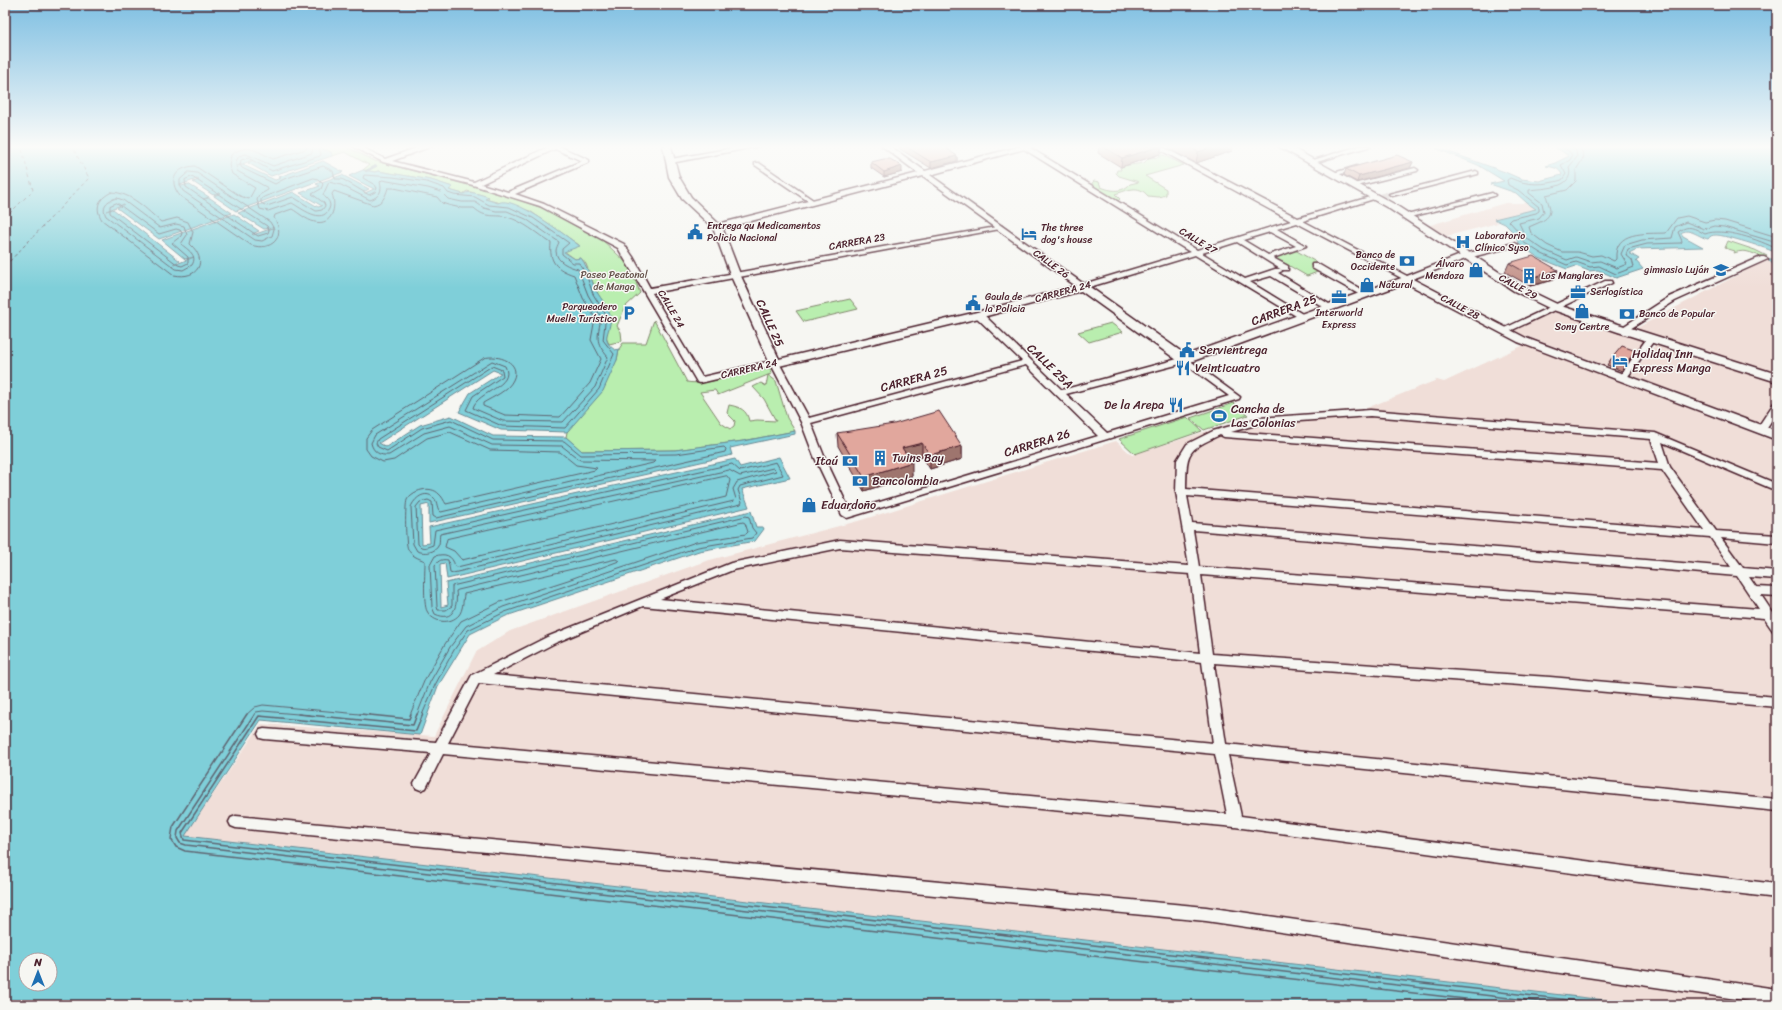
<svg xmlns="http://www.w3.org/2000/svg" width="1782" height="1010" font-family="Sriracha,sans-serif">
<style>
.built{fill:#f0ded8}
.green{fill:#b9eeaf;stroke:#82866d;fill-rule:evenodd}
.water{fill:#7fcfd9;stroke:#6a8993;fill-rule:evenodd}
.lines{fill:none;stroke-linecap:round;stroke-linejoin:round}
.shore-far1{stroke:#5f6571;stroke-width:1}
.shore{stroke:#5f6571;stroke-width:1.5}
.stream{stroke:#6a8993;stroke-width:2.5}
.ferry{stroke:#5a545f;stroke-width:1;stroke-dasharray:3.5 3;stroke-linecap:butt}
.minor-tunnel{stroke:#d4cbca;stroke-width:7;stroke-dasharray:7 3.5;stroke-linecap:butt}
.minor-casing{stroke:#4a1f2b;stroke-width:3}
.tertiary-casing{stroke:#4a1f2b;stroke-width:3}
.secondary-casing{stroke:#4a1f2b;stroke-width:3}
.minor{fill:#f6f6f2;fill-rule:evenodd}
.tertiary{fill:#f6f6f2;fill-rule:evenodd}
.secondary{fill:#f6f6f2;fill-rule:evenodd}
.wall{fill:#c29087;stroke:#4a1f2b}
.shaded-wall{fill:#9e756e;stroke:#4a1f2b}
.building{fill:#e1a79d;stroke:#4a1f2b}
.labels{text-anchor:middle;dominant-baseline:central;stroke-width:3;stroke-linejoin:round;paint-order:stroke}
.far-poi-label{font-size:10px;fill:#4a1f2b;stroke:#f6f6f2;text-anchor:start}
.far-street-label{font-size:10px;fill:#4a1f2b;stroke:#f6f6f2}
.far-park-label{font-size:10px;fill:#66534c;stroke:#f6f6f2}
.street-label{font-size:12px;fill:#4a1f2b;stroke:#f6f6f2}
.poi-label{font-size:12px;fill:#4a1f2b;stroke:#f6f6f2;text-anchor:start}
</style>
<rect width="100%" height="100%" fill="#f6f6f2"/>
<filter id="ink" filterUnits="userSpaceOnUse"><feTurbulence type="fractalNoise" baseFrequency=".025" numOctaves="2"/><feDisplacementMap in="SourceGraphic" scale="8" xChannelSelector="R" yChannelSelector="G"/><feConvolveMatrix kernelMatrix="1 2 1 2 8 2 1 2 1" color-interpolation-filters="sRGB"/></filter>
<g filter="url(#ink)">
<path class="built" d="M1505,203H1527L1537,209L1494,219L1498,223L1447,236L1427,226Z
M1768,259L1777,269V374L1633,330Z
M1554,312L1646,341L1623,372L1512,331Z
M1524,345L1777,442V1005H1648L185,836L261,724L434,736L476,652L510,631L706,561L858,521L1116,441L1132,455L1248,418L1364,409L1437,380L1444,382Z
M1655,345L1777,383V394L1759,425L1631,375Z"/>
<path class="green" d="M320,146H345L375,161L503,194L556,213L599,237L630,266L640,293L625,307L617,326L621,332L622,341L609,344L606,338L610,317L596,291L586,264L581,258L575,259L564,251L579,245L530,211L485,199L489,197L467,191L463,194L449,190L452,187L431,180L378,171L375,172L363,170L369,165L345,152L332,156L331,152L321,149Z
M1160,155H1163L1184,165L1145,176L1166,189V195L1159,197L1148,196C1138,184 1129,190 1115,194L1120,199L1117,202L1103,196L1105,193H1098L1090,186L1094,181L1099,182L1101,187C1111,191 1122,193 1130,184L1139,182L1119,176L1116,173L1117,170H1121L1120,167L1123,166L1144,163L1149,158L1160,157Z
M1728,241L1755,250L1767,256L1766,258C1754,255 1747,248 1734,253L1735,251L1725,248Z
M1295,250L1316,262L1310,265L1320,271L1307,276L1274,257Z
M850,299L858,309L804,322L796,311Z
M654,320L687,382C707,386 745,372 766,367L771,369L772,374L768,375L776,381L787,418L795,431L743,441L675,450L581,451L566,437L567,432L617,360L619,349L623,343H646ZM768,375L766,386L761,383L753,387L764,399L776,421L757,420L749,421C747,410 740,407 729,405L727,413L735,421L734,426L730,429L721,423L700,392L715,390L718,395Z
M1111,323L1123,332L1089,342L1078,332Z
M1234,403L1248,415L1204,430L1190,418Z
M1187,417L1202,431L1135,454L1119,439Z"/>
<path class="water" d="M5,146H320L322,149L331,152L332,156L271,176L248,163L253,160L237,166L243,165L275,180L281,178L279,177L323,161L343,172L236,211L214,196L220,193L213,195L193,182L199,180L197,179L180,185L182,186L188,184L209,197L203,199L210,198L232,213L159,239L117,208L124,204L106,211L113,209L180,261L173,264L174,265L194,257L185,259L162,240L234,214L259,231L252,234L253,235L273,228L264,229L238,213L293,192L318,207L322,206L300,193L320,186L316,184L342,175L369,189L363,192L365,193L374,189L349,176L363,170L375,172L378,171L431,180L453,187L449,190L463,194C470,190 481,195 489,197L485,199L498,203C513,194 566,236 580,246L564,252L575,259L581,258C589,269 591,281 597,292C601,299 609,308 610,316C613,331 598,338 615,350L619,349L617,360L603,391L567,432L501,430L459,412L470,393L501,373L493,370L379,443L386,447L420,425L451,416L493,436L566,437L582,451L675,450L743,441L795,431V434L730,448L732,455L429,523V504L421,506L422,544L430,543L429,527L735,459L740,467L779,457L790,478L742,489L749,507L447,579L445,563L440,564L441,607L448,605L446,583L751,511L756,527H763L764,529L755,541L699,551L506,616L470,634L438,686L420,735L261,720L185,836L1648,1005H5ZM26,960H50V984H26Z
M1553,146H1777V269L1768,259H1776V253C1768,248 1725,235 1716,235C1712,235 1710,236 1708,239C1699,237 1689,227 1681,233L1683,236L1703,247L1637,249L1629,253L1639,259L1636,261L1643,269L1616,278L1598,270L1589,271L1576,266L1567,269L1539,258L1520,245L1511,230L1505,224L1494,219L1536,209L1527,203L1516,193L1490,184L1504,181L1478,165L1435,148L1441,149L1505,172L1521,179L1539,181L1562,175C1560,168 1552,167 1546,166L1555,163L1569,156Z"/>
<g class="lines">
<path class="shore-far1" d="M307,146L306,149L273,159C256,151 248,142 231,155L229,165L232,174L255,188L249,199L240,196L195,166C176,167 167,180 180,196L251,245C271,252 287,237 274,218L275,215L292,209C299,213 306,220 315,222C332,226 337,207 332,194L334,191L373,205C383,203 385,197 388,188H394L437,197L442,203L448,205L461,208H474C486,219 493,214 507,217C523,221 537,234 551,243C549,262 556,269 574,275L583,298L595,318L591,340L601,359L590,383L560,417L505,415L483,406V403C493,397 508,391 513,380C522,362 498,354 484,358L372,430L366,438V449L371,456L383,462L394,460L427,438L450,432L490,450L560,452L576,465L597,468L595,470L446,504C444,501 442,496 439,494C431,485 412,490 407,500C405,505 405,544 408,549C411,556 418,558 425,561C425,571 423,604 427,611C433,623 450,625 459,615C463,610 463,601 464,594L616,559L619,561L568,580L500,602L461,621L445,644L425,679L410,715
M313,146L312,153L273,166L246,154C236,155 235,162 237,171L268,188V190L259,195L257,200L260,209L268,211L292,203C301,208 322,225 329,209C332,203 327,199 323,195L329,182L341,185L370,200C379,197 383,191 380,182L382,180L428,188L441,192L448,199L462,202H475L484,208L496,211H507L526,219L559,242C558,245 556,248 556,251C556,262 570,267 578,269L588,295L601,317C598,337 594,341 608,357L595,387L563,422L503,421L473,408C477,391 516,387 505,366L492,361L375,435L371,443C373,452 380,456 389,455L424,433L450,426L492,445L562,446L580,460L655,461L653,463L441,512C436,509 438,502 434,498C425,489 414,499 411,507L413,544L417,551C425,554 436,553 439,544C440,540 439,537 440,534L729,470L740,476L773,468L776,471L737,482L733,489L736,499L734,501L457,567L455,566C452,555 445,553 435,556L430,565L432,607L435,614C454,623 458,605 456,591L458,590L743,522L745,523L748,532L746,534L696,542L503,607L466,626L450,647L430,682L417,715
M318,146L321,154L320,156L272,171L248,158L241,160L240,165L242,168L275,184L284,179L323,166L333,171L335,179H342L369,195L375,192L377,188L375,185L363,178L364,175L393,177L427,182L444,188L448,193L454,195L475,197L489,205L509,207L533,218L569,243L562,249V254L573,263H579L586,274L593,294L606,315L603,340L614,354L599,389L565,428L502,426L466,410L473,396L503,376L502,370L492,366L378,439L376,443L378,447L387,451L422,428L451,420L493,440L564,441L581,455L676,454L724,447L726,449L725,452L436,518L433,516L432,502L428,500L420,502L416,507L418,544C422,550 427,547 433,545L435,530L732,464L740,471L776,462L783,475L740,486L738,490L742,502L741,504L453,573L450,572L448,560C442,559 439,560 435,565L437,607L438,610H446L452,606V586L746,516L749,517L752,528L756,533L752,538L698,547L505,612L468,630L454,650L435,685L422,715
M1561,146L1570,152L1572,156L1570,160L1561,165L1566,174L1562,180C1544,185 1528,186 1510,178L1507,180L1508,185L1518,190L1539,207V211L1536,213L1511,219L1509,221L1518,231L1523,242L1542,254L1567,265L1576,262L1590,267L1599,266L1616,274L1634,267L1632,260L1626,255L1628,249L1647,244L1681,243L1682,241L1678,232C1689,224 1694,228 1705,234C1723,227 1760,240 1777,249
M1571,146L1576,151L1577,157L1569,167C1575,189 1544,188 1529,190V193L1542,203L1544,212L1539,218L1519,223L1526,238L1544,250L1567,260L1576,257L1591,262L1600,261L1617,268L1627,264L1621,254L1625,245L1642,240L1672,238L1675,227L1686,222L1704,229L1714,226L1724,227L1777,243
M1580,146L1584,157L1576,170V181L1567,190L1546,195C1547,199 1548,201 1549,205C1554,219 1539,222 1529,227L1531,233L1547,245L1562,252H1578L1592,256L1601,255L1614,261L1616,259C1614,230 1645,234 1666,233L1677,218L1687,216L1705,222L1715,220L1725,221L1777,237
M189,172L197,173L270,222L274,229L272,236L262,241L255,240L183,191L180,185V180Z
M192,177L267,226L269,230L268,233L258,236L186,187L185,180Z
M314,178L318,179L323,184L321,189L312,194L324,203L325,206L322,210L316,211L293,197L267,206L261,203V199L264,197Z
M112,192C132,193 147,210 161,222L177,218L188,222L193,232L190,244C209,261 198,280 174,275L102,220C94,207 99,198 112,192Z
M117,198L123,200L160,228L176,224L184,226L187,235L181,244C188,250 198,255 192,265L183,270L176,269L106,216C101,206 107,200 117,198Z
M117,203L159,234L176,229L180,230L182,233L181,236L172,243L188,257V263L182,266L178,265L110,213V206Z
M727,476L730,480L726,497L462,560L454,551L445,547L447,539Z
M246,715L255,707L263,705L370,715
M254,715L256,712L263,711L309,715"/>
<path class="shore" d="M247,714L173,827L171,839L176,847L185,851L1517,1005
M255,714L178,831L177,838L180,843L186,845L1569,1005
M298,714L413,725L417,714
M360,714L409,719L411,714
M423,714L416,731L259,716L182,833L184,840L1613,1005"/>
<path class="stream" d="M366,171L376,166"/>
<path class="ferry" d="M5,218L33,190L21,146
M5,266L89,178L72,146"/>
<path class="minor-tunnel" d="M1381,197L1392,194"/>
<g class="minor-casing">
<path id="minor" d="M352,146H360L385,159L422,146H432L392,161L474,182L550,146H559L589,160V162L515,194L544,204L624,244L633,257L650,288L1002,226V228L1000,229L652,293L702,377L775,360L778,361L809,418L1022,361L976,317V313H982L1062,390L1185,357L1240,397L1239,399L847,518L842,515L814,456L801,422L772,366L700,383L697,382L618,248L540,206L473,185L383,162ZM555,149L582,161L508,192L481,184ZM1184,363L1229,396L1107,433L1066,394ZM1026,365L1098,436L850,511L824,456L811,423Z
M744,146H760L671,163L668,161L671,159Z
M1019,146H1027L1197,250L1291,221L1153,146H1161L1298,218L1373,196H1377V198L1303,221L1407,276L1463,254L1515,243L1519,245L1468,258L1407,281L1297,223L1277,229L1306,246L1273,258L1288,266V270H1282L1237,242L1202,253L1245,279L1275,269H1281L1282,271L1278,273L1334,307L1330,309H1327L1271,276L1250,282L1304,315V319H1301L1195,255L1083,289H1080V285L1190,252ZM1270,232L1296,246L1268,255L1243,240Z
M1359,146H1371L1310,164L1307,162Z
M755,163H759L816,202L811,203L755,165Z
M1357,166L1359,167V169L1333,176L1330,174Z
M1415,168L1418,170L1417,171L1353,187L1350,185Z
M1476,171L1478,172V174L1392,196L1389,194Z
M1492,193L1495,195L1494,196L1406,218L1403,216Z
M1761,257H1764L1768,259L1675,301L1625,332H1619L1618,330L1669,297Z
M1312,264H1318L1369,294L1368,296H1362L1312,268Z
M1605,281H1611L1612,283L1508,332H1502L1501,330Z
M1648,337H1654L1655,339L1626,379H1620L1619,377Z
M1777,402V412L1764,432L1761,433L1758,432L1756,430L1774,403Z
M1370,410L1655,433L1777,484V491L1662,442L1670,467L1716,531L1777,535V543L1721,538L1743,568L1777,571V579L1749,577L1756,587L1777,588V596L1761,595L1777,619V632L1773,631L1764,618L1201,575L1212,654L1550,677L1777,697V707L1550,687L1214,663L1226,744L1777,799V811L1228,755L1241,816L1639,868L1777,884V898L1639,882L1235,827L443,754L426,788L421,790L416,788L414,784L431,753L264,739L260,738L258,734L260,730L264,729L436,742L472,675L547,637L731,563L840,540L1189,566L1176,492L1177,460L1187,444L1213,431L1259,418ZM1370,416L1651,439L1659,463L1231,432L1259,424ZM1220,435L1224,437L1662,470L1704,530L1186,489C1187,452 1185,451 1220,435ZM1187,496L1710,537L1731,567L1192,523ZM1193,530L1737,576L1759,609L1199,567ZM840,548L1190,574L1200,653L660,599L733,570ZM643,606L1202,662L1213,743L493,675L555,643ZM479,683L1215,754L1227,814L448,743Z
M236,816L1206,907L1777,989V1005L1206,921L236,828L231,826L229,822L231,818Z"/>
</g>
<g class="tertiary-casing">
<path id="tertiary" d="M882,146H890L925,171L1022,146H1035L930,175L1088,287L1083,290L1080,289L923,176L717,230L713,227L714,225L918,173Z"/>
</g>
<g class="secondary-casing">
<path id="secondary" d="M663,146H671L679,177L691,197L722,227L740,274L779,359L977,312L1083,284L1087,285L1186,355L1407,276L1526,338L1777,431V440L1518,342L1406,283L1185,364L1181,363L1081,291L979,318L775,367L771,366L730,274L713,228L682,199L669,177Z
M1278,146H1289L1394,204L1522,287L1561,306L1777,374V382L1618,332L1553,310L1514,291L1388,208Z"/>
</g>
<use href="#minor" class="minor"/>
<use href="#tertiary" class="tertiary"/>
<use href="#secondary" class="secondary"/>
</g>
<path class="wall" d="M900,146H943L957,156V161L931,168L900,149Z
M1099,146H1162L1160,154L1121,167L1098,153Z
M1170,146H1233L1232,151L1196,163L1169,149Z
M871,162L902,172L884,177L871,168Z
M1413,162L1410,168L1357,182L1344,175L1346,169Z
M1509,263L1554,280L1530,286L1505,272Z
M1636,351L1622,371L1607,365L1611,359Z
M837,433L962,446V459L930,469L922,456L910,459L912,476L864,491L838,446Z"/>
<path class="shaded-wall" d="M1162,146L1160,154L1121,167L1122,158Z
M1215,146H1233L1232,151L1196,163L1198,152Z
M957,156V161L931,168V162Z
M1413,162L1410,168L1357,182L1359,176Z
M902,166V172L884,177V172Z
M1558,270L1554,280L1530,286L1534,277Z
M1636,351L1632,357L1622,371L1625,364Z
M922,443V456L902,461V448Z
M962,446V459L930,469V455Z
M912,462V476L864,491V477Z"/>
<path class="building" d="M905,146H943L957,156L931,162Z
M1102,146H1161L1122,158Z
M1188,146H1215L1198,152Z
M1397,155L1413,162L1359,176L1346,169Z
M884,159H890L902,166L884,172L871,162Z
M1533,256L1558,270L1534,277L1509,263Z
M1622,346L1636,351L1625,364L1611,359Z
M939,411L962,446L930,455L922,443L902,448L912,462L864,477L837,433L894,424Z"/>
</g>
<linearGradient id="sky" x2="0" y2="1"><stop stop-color="#7ebfe2"/><stop offset="0.51" stop-color="#fbfbf9"/><stop offset="1" stop-color="#fbfbf9" stop-opacity="0"/></linearGradient>
<rect width="1782" height="288" fill="url(#sky)"/>
<defs>
<g id="civic-bare" transform="scale(1.2)"><path d="M-.6-6.5H3V-4.5H.6V-3L4-1V1h2V6H-6V1h2V-1L-.6-3ZM-1.2 2.5V6h2.4V2.5Z" fill="#1f6fb2" stroke="#f6f6f2" stroke-width="2.5" paint-order="stroke"/></g>
<g id="hotel-bare" transform="scale(1.2)"><path d="M-6-4.5h1.5V1H6V5H4.5V3h-9V5H-6ZM-4 0a1.8 1.8 0 1 1 3.6 0ZM.5 0V-2.5h3Q6-2.5 6 0Z" fill="#1f6fb2" stroke="#f6f6f2" stroke-width="2.5" paint-order="stroke"/></g>
<g id="hospital-bare" transform="scale(1.2)"><path d="M-5-5h3v3.5h4V-5h3V5h-3V1.5h-4V5h-3Z" fill="#1f6fb2" stroke="#f6f6f2" stroke-width="2.5" paint-order="stroke"/></g>
<g id="bank-bare" transform="scale(1.2)"><path d="M-6-4H6V4H-6ZM0-2.3a2.3 2.3 0 1 0 0 4.6a2.3 2.3 0 1 0 0-4.6Z" fill="#1f6fb2" stroke="#f6f6f2" stroke-width="2.5" paint-order="stroke"/></g>
<g id="shop-bare" transform="scale(1.2)"><path d="M-5-2.5h2.3a2.7 3.5 0 0 1 5.4 0H5L5.5 6h-11ZM-1.5-2.5h3a1.5 2.3 0 0 0-3 0Z" fill="#1f6fb2" stroke="#f6f6f2" stroke-width="2.5" paint-order="stroke"/></g>
<g id="school-bare" transform="scale(1.2)"><path d="M0-5L7-2L0 1L-7-2ZM-4 1L0 2.5L4 1V4Q0 6-4 4Z" fill="#1f6fb2" stroke="#f6f6f2" stroke-width="2.5" paint-order="stroke"/></g>
<g id="building-bare" transform="scale(1.2)"><path d="M-4-6H4V6H1V3H-1V6H-4ZM-2.5-4.3h1.7v1.8h-1.7ZM.8-4.3h1.7v1.8H.8ZM-2.5-1h1.7V.8h-1.7ZM.8-1h1.7V.8H.8Z" fill="#1f6fb2" stroke="#f6f6f2" stroke-width="2.5" paint-order="stroke"/></g>
<g id="office-bare" transform="scale(1.2)"><path d="M-6-3h4V-5.5h4V-3h4V5H-6ZM-1-4.5V-3h2v-1.5ZM-6 0V1H6V0Z" fill="#1f6fb2" stroke="#f6f6f2" stroke-width="2.5" paint-order="stroke"/></g>
<g id="parking-bare" transform="scale(1.2)"><path d="M-3.5-5.5H1a3.5 3.5 0 0 1 0 7H-1V5.5H-3.5ZM-1-3.4V-.6H.8a1.4 1.4 0 0 0 0-2.8Z" fill="#1f6fb2" stroke="#f6f6f2" stroke-width="2.5" paint-order="stroke"/></g>
<g id="restaurant-bare" transform="scale(1.2)"><path d="M-5-6h1v4h1v-4h1v4h1v-4h1v5L-1.5 .5V6h-2V.5L-5-1ZM5-6V6H3V1.5H1.5Q1.5-4 5-6Z" fill="#1f6fb2" stroke="#f6f6f2" stroke-width="2.5" paint-order="stroke"/></g>
<g id="stadium-bare" transform="scale(1.2)"><path d="M0-5a6.5 5 0 1 0 0 10a6.5 5 0 1 0 0-10ZM-3.5-1.8h7v3.6h-7Z" fill="#1f6fb2" stroke="#f6f6f2" stroke-width="2.5" paint-order="stroke"/></g>
</defs>
<g fill-rule="evenodd">
<use href="#civic-bare" x="695" y="232"/>
<use href="#hotel-bare" x="1029" y="234"/>
<use href="#hospital-bare" x="1463" y="242"/>
<use href="#bank-bare" x="1407" y="261"/>
<use href="#shop-bare" x="1476" y="270"/>
<use href="#school-bare" x="1721" y="270"/>
<use href="#building-bare" x="1529" y="276"/>
<use href="#shop-bare" x="1367" y="285"/>
<use href="#office-bare" x="1578" y="292"/>
<use href="#office-bare" x="1339" y="297"/>
<use href="#civic-bare" x="973" y="303"/>
<use href="#shop-bare" x="1582" y="311"/>
<use href="#parking-bare" x="629" y="313"/>
<use href="#bank-bare" x="1627" y="314"/>
<use href="#civic-bare" x="1187" y="350"/>
<use href="#hotel-bare" x="1620" y="361"/>
<use href="#restaurant-bare" x="1183" y="368"/>
<use href="#restaurant-bare" x="1176" y="405"/>
<use href="#stadium-bare" x="1219" y="416"/>
<use href="#building-bare" x="880" y="458"/>
<use href="#bank-bare" x="850" y="461"/>
<use href="#bank-bare" x="860" y="481"/>
<use href="#shop-bare" x="809" y="505"/>
</g>
<g class="labels">
<g class="far-poi-label">
<text x="707" y="226">Entrega qu Medicamentos<tspan x="707" dy="12">Policia Nacional</tspan></text>
<text x="1041" y="228">The three<tspan x="1041" dy="12">dog's house</tspan></text>
<text x="1475" y="236">Laboratorio<tspan x="1475" dy="12">Clínico Syso</tspan></text>
<text x="1395" y="255" text-anchor="end">Banco de<tspan x="1395" dy="12">Occidente</tspan></text>
<text x="1464" y="264" text-anchor="end">Álvaro<tspan x="1464" dy="12">Mendoza</tspan></text>
<text x="1709" y="270" text-anchor="end">gimnasio Luján</text>
<text x="1541" y="276">Los Manglares</text>
<text x="1379" y="285">Natural</text>
<text x="1590" y="292">Serlogística</text>
<text x="985" y="297">Gaula de<tspan x="985" dy="12">la Policia</tspan></text>
<text x="617" y="307" text-anchor="end">Parqueadero<tspan x="617" dy="12">Muelle Turístico</tspan></text>
<text x="1339" y="313" text-anchor="middle">Interworld<tspan x="1339" dy="12">Express</tspan></text>
<text x="1639" y="314">Banco de Popular</text>
<text x="1582" y="327" text-anchor="middle">Sony Centre</text>
</g>
<g class="far-street-label">
<text transform="translate(1198 241) rotate(31)">CALLE 27</text>
<text transform="translate(857 242) rotate(-10)">CARRERA 23</text>
<text transform="translate(1051 264) rotate(36)">CALLE 26</text>
<text transform="translate(1518 287) rotate(29)">CALLE 29</text>
<text transform="translate(1063 292) rotate(-15)">CARRERA 24</text>
<text transform="translate(1460 307) rotate(28)">CALLE 28</text>
<text transform="translate(671 309) rotate(60)">CALLE 24</text>
<text transform="translate(749 369) rotate(-13)">CARRERA 24</text>
</g>
<g class="far-park-label">
<text x="614" y="275">Paseo Peatonal<tspan x="614" dy="12">de Manga</tspan></text>
</g>
<g class="street-label">
<text transform="translate(1284 310) rotate(-20)">CARRERA 25</text>
<text transform="translate(770 323) rotate(66)">CALLE 25</text>
<text transform="translate(1050 366) rotate(44)">CALLE 25A</text>
<text transform="translate(914 379) rotate(-15)">CARRERA 25</text>
<text transform="translate(1037 443) rotate(-17)">CARRERA 26</text>
</g>
<g class="poi-label">
<text x="1199" y="350">Servientrega</text>
<text x="1632" y="354">Holiday Inn<tspan x="1632" dy="14">Express Manga</tspan></text>
<text x="1195" y="368">Veinticuatro</text>
<text x="1164" y="405" text-anchor="end">De la Arepa</text>
<text x="1231" y="409">Cancha de<tspan x="1231" dy="14">Las Colonias</tspan></text>
<text x="892" y="458">Twins Bay</text>
<text x="838" y="461" text-anchor="end">Itaú</text>
<text x="872" y="481">Bancolombia</text>
<text x="821" y="505">Eduardoño</text>
</g>
</g>
<rect width="1782" height="1010" fill="none" stroke="#f6f6f2" stroke-width="20"/>
<rect x="10" y="10" width="1762" height="990" fill="none" stroke="#4a1f2b" stroke-width="1.5" filter="url(#ink)"/>
<g transform="translate(38 972)"><circle r="19" fill="#f6f6f2" stroke="#b1a0a2"/>
<path d="M0-3L7 15L0 10L-7 15Z" fill="#1f6fb2"/>
<text y="-6" font-size="11" font-weight="bold" text-anchor="middle" fill="#4a1f2b">N</text>
</g>
</svg>
